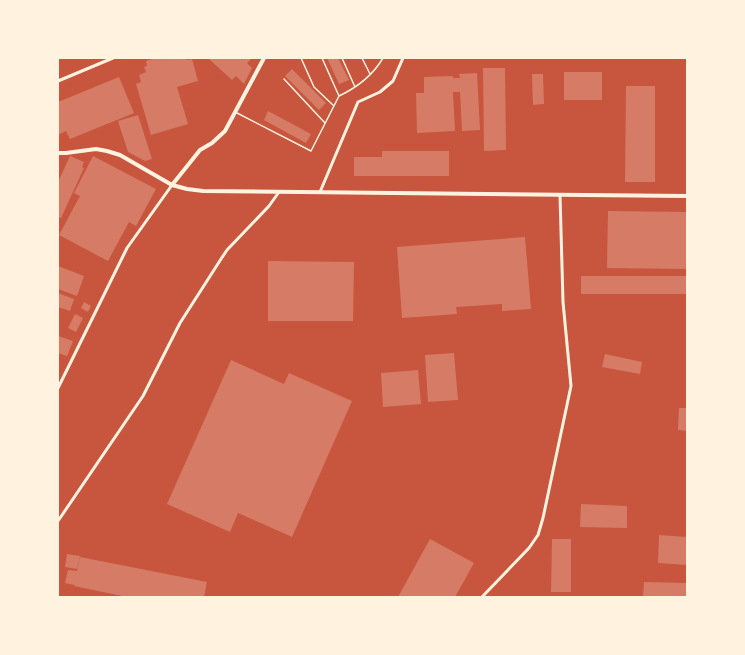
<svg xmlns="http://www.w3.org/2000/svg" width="745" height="655" font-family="Roboto,sans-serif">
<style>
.building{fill:#d67c66}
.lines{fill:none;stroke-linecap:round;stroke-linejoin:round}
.service{stroke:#fff3e0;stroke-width:1.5}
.minor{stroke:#fff3e0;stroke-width:3}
.tertiary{stroke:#fff3e0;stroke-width:4}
</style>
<rect width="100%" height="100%" fill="#c8553d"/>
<path class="building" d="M155,58H187V60L192,59L198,81L177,87L188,124L151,135L136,84L141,82L139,75L146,72L144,67L147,66L146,61Z
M208,58H250L251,59L247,63L252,68L244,84L236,76L232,80Z
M327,58H338L349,80L339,84Z
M483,68H505L506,150L484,151Z
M292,69L326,103L319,110L285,76Z
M564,72H602V100H564Z
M477,73L480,130L462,131L460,92H453L455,131L417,133L416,93H424V77L453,76V78H460L459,74Z
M532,74H543L544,104L533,105Z
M119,77L134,113L70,139L66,131L58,135V102Z
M626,86H655V182H625Z
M268,111L311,134L306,143L264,120Z
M138,115L152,159L145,161L128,152L118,121Z
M382,151H449V176H354V157H382Z
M70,156L84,162L82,167L84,168L61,218L58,217V182Z
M93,156L156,189L136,226L129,222L108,261L59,235L80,196L74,193Z
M608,211L687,212V269L607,268Z
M525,237L531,309L502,311V304L456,307L457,314L402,318L397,247Z
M268,261L354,262L353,321H268Z
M58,266L84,276L77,296L58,289Z
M581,276H687V294H581Z
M58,293L74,299L70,311L58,307Z
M84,302L91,306L88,312L81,308Z
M75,314L83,318L76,332L68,328Z
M58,336L73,341L67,356L58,353Z
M454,353L458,400L428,402L425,355Z
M605,354L642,362L640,374L602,367Z
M231,360L284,384L289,373L352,401L292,537L238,513L230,532L167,504Z
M418,370L421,404L383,407L381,373Z
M679,408H687V431L678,430Z
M581,504L627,506V528L580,527Z
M659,535L687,537V565L658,563Z
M430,539L474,563L455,597H398Z
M552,539H571V592H551Z
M67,554L80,556L77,569L65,567Z
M80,557L207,582L204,597H127L74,586L75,585L65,583L68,570L77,571Z
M644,582L687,583V597H643Z"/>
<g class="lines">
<path class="service" d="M301,58L314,87L334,106
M322,58L339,96C358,87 373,75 383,58
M342,58L355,87
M362,58L370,74
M284,79L325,123
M237,113L311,151L339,96"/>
<path class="minor" d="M58,81L113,58
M320,192L358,102L380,92L393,81L403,58
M58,388L127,248L172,185
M58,521L143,396L180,323L221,259L227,250L269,206L279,192
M482,597L529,548L538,535L543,518L571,386L563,302L560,195"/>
<path class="tertiary" d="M58,153H66L96,149L107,151L120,155L172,185L187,189L203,191L687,196
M172,185L200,150L212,143L225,131L264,58"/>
</g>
<rect width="745" height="655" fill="none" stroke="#fff3e0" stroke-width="118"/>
</svg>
